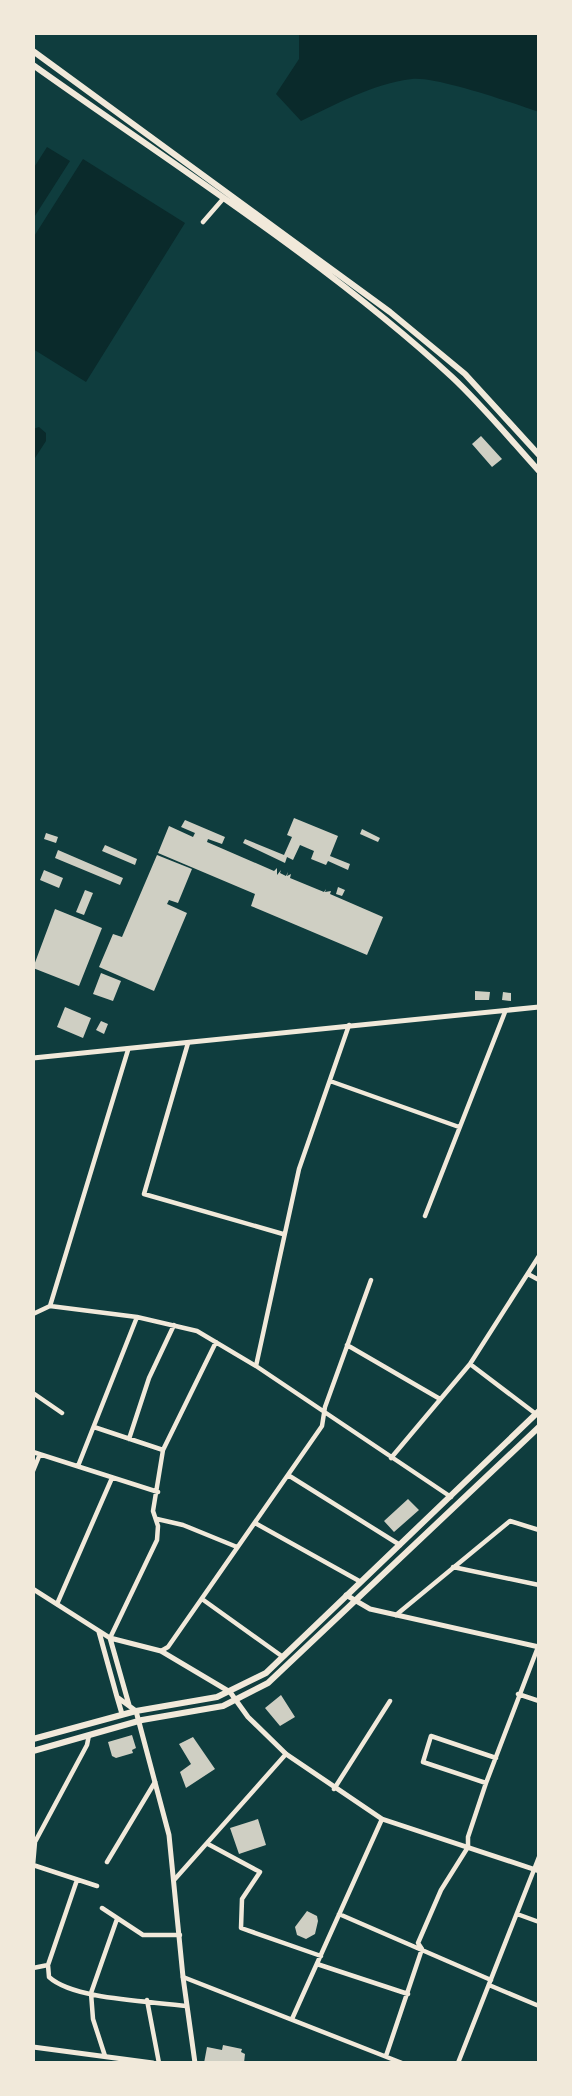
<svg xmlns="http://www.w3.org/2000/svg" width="572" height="2096" font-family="'Fira Sans',sans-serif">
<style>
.water{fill:#0a2a2b}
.building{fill:#cfcfc3}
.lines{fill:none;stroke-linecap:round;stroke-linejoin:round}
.minor{stroke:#f1e9da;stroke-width:4.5}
.tertiary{stroke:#f1e9da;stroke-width:5}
.primary{stroke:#f1e9da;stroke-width:6}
</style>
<rect width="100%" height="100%" fill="#0f3d3e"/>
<path class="water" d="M299,33H539V112C513,103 435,76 412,79C372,84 337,104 301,121L276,94L299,59Z
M47,147L70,161L33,219V169Z
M83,159L185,223L86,382L33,349V238Z
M39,427L46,433V441L33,461V429Z"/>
<path class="building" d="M481,436L502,459L492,467L472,444Z
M294,818L338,836L330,856L350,864L348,870L328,861L326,865L311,859L314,851L300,845L293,860L287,857L285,863L243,843L245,839L284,855L292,837L287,835Z
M185,820L225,837L222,844L208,839L207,842L274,871L277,868V875L281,870L280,873L286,876L288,872L287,876L291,874L290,878L324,892L326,889L325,892L331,891L330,894L383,917L367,955L251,906L255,894L158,853L169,826L193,837L195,833L181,827Z
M362,829L380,838L378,842L360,834Z
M46,833L58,837L56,843L44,839Z
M105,845L137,859L135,865L102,851Z
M58,850L123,878L120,885L55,858Z
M157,855L192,869L178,903L169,900L167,904L187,913L154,991L99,967L113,934L122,937Z
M44,870L63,878L59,888L40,880Z
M338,887L345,890L342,896L336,894Z
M85,890L93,893L84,915L76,912Z
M55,909L102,928L79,986L33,968Z
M101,973L121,981L113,1001L93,994Z
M475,991L490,992L489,1000H475Z
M503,992L511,993V1001L502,1000Z
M65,1007L91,1018L83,1038L57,1027Z
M101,1021L108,1024L104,1034L96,1030Z
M408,1499L419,1510L394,1532L384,1521Z
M281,1695L295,1717L280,1726L265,1708Z
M132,1735L136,1748L132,1750L133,1753L116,1758L112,1756L108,1742Z
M193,1737L215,1769L186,1788L180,1772L191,1764L179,1744Z
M258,1819L266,1845L239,1854L230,1828Z
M307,1911L317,1916L318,1921L315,1934L306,1939L297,1935L295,1927Z
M223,2045L242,2049L241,2052L245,2054L244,2063H204L207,2047L222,2050Z"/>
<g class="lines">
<path class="minor" d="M203,222L223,199
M188,1043L144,1194L283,1234
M330,1081L459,1127
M425,1216L505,1012
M528,1274L539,1280
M50,1306L137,1317L197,1331L256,1366L451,1497
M50,1306L128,1050
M33,1314L50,1306
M347,1345L440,1399
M470,1364L536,1414
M256,1366L299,1169L349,1025
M33,1393L62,1413
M94,1427L163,1450
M129,1439L149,1378L174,1325
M33,1452L158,1492
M391,1458L470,1364L539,1256
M78,1466L137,1317
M33,1471L40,1454
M288,1475L400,1545
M157,1519L183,1525L237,1547
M255,1523L361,1582
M453,1567L539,1585
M202,1599L283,1657
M57,1604L112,1478
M396,1615L510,1521L539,1530
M110,1638L157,1540L158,1526L153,1511L163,1450L216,1342
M161,1651L168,1647L322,1426L325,1407L371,1280
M518,1694L539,1701
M486,1783L423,1762L431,1736L496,1758
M334,1789L390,1701
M208,1844L260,1872L242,1899L241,1928L321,1956
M107,1862L155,1782
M33,1865L35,1842L87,1745L89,1735
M33,1865L97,1886
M175,1879L286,1754
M102,1908L143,1935H180
M339,1914L491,1980
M517,1914L539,1922
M317,1964L408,1994
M48,1965L49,1977C74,2000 151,2001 186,2006
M33,1968L48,1965L77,1880
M183,1977L402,2063
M489,1985L539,2006
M147,2000L159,2063
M292,2019L382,1819
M105,2056L93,2019L91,1993L117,1919
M386,2056L422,1949L418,1943L441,1890L468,1847V1837L486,1783L538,1647
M458,2063L539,1857"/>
<path class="tertiary" d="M33,1058L539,1007
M33,1589L110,1638L161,1651L230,1692L248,1717L286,1754L382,1819L539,1871
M346,1595L370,1609L539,1647
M99,1632L117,1697L136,1711L169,1835L183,1977L195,2063
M110,1638L129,1705
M117,1697L122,1714
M33,2047L153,2063"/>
<path class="primary" d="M33,51L390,312L465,374L539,455
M33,65C172,164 327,262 452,377C483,406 510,439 539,471
M33,1739L136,1711L217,1697L266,1673L539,1411
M33,1751L142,1720L223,1706L268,1683L539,1427"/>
</g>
<rect width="572" height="2096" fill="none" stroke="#f1e9da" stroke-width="70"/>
</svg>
